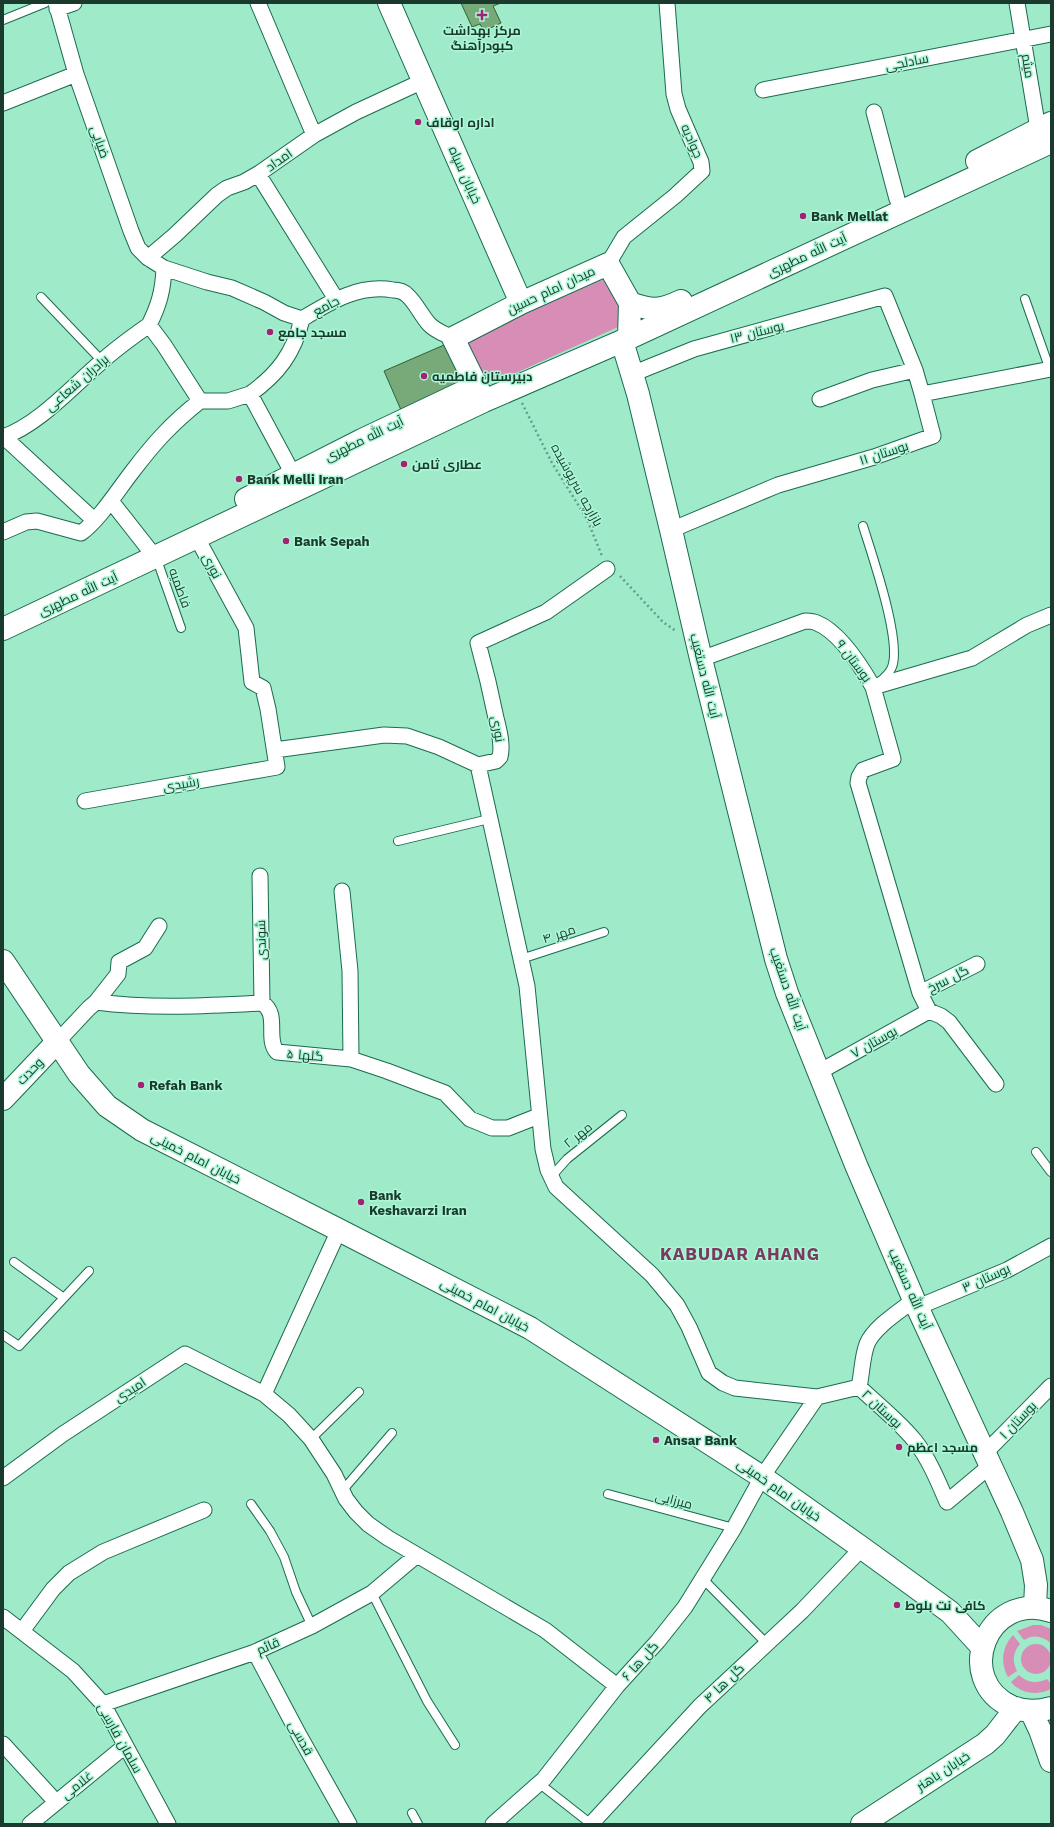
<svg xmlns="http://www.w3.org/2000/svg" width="1054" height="1827" font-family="'Work Sans',Cairo,sans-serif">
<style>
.green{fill:#d78db6}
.building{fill:#77a979;stroke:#326236}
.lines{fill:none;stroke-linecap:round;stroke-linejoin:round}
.lane-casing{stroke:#1a6b4f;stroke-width:10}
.street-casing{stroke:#1a6b4f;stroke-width:17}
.secondary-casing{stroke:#1a6b4f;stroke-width:24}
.path{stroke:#659d85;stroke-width:2.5;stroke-dasharray:2 3;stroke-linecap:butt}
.lane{stroke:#fff;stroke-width:8}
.street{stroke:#fff;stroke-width:15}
.secondary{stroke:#fff;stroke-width:22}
.poi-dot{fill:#a22376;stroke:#abf7d6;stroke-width:1.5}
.labels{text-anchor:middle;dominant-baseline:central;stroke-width:3;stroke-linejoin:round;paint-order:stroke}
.poi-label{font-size:13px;font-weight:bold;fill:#1b3a2e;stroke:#abf7d6;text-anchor:start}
.street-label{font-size:13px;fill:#1b3a2e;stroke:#abf7d6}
.district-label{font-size:17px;font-weight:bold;letter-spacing:1px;fill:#7a3b60;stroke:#abf7d6}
</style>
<rect width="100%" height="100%" fill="#9eeac9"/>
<path class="green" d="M602,280L607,282C613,294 629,314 618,327L496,382L485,380L468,347L470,341L477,335Z
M1033,1625H1041L1051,1629V1643C1042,1636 1034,1634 1024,1640L1017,1631Z
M1013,1635L1020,1644C1013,1652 1012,1661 1017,1671L1008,1677C1000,1663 1002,1647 1013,1635Z
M1021 1659a15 15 0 1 1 30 0a15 15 0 1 1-30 0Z
M1019,1675C1027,1683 1037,1684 1047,1679L1051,1684V1689C1037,1696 1021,1694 1011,1682Z"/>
<path class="building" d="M461,3H501L493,6L501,23L484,31L480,24L472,27Z
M444,345L464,381L401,410L384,371Z"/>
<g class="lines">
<g class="lane-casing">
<path id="lane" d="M3,20L45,3
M41,297L102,361
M1025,299L1050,370
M863,526C872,555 902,641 892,667C890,673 883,679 878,683
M156,557L181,628
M398,841L489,819
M521,959L604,932
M1036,1152L1051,1172
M551,1177L567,1159L622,1115
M14,1262L64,1298
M3,1335L19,1346L89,1271
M311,1439L359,1392
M342,1491L392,1433
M608,1494L734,1528
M251,1504L270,1531L284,1557L296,1592L312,1626
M703,1579L766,1643
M372,1593L427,1701L455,1745
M540,1784L591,1824
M412,1813L418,1824"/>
</g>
<g class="street-casing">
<path id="street" d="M56,3L76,74L131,231L138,248L148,258L164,268L207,282L232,288L264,302L284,313L302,319C330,302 359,284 393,290C398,290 403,291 407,295C416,303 421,315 429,324C435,331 445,334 453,338
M258,3L314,135
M1017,3L1038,129
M57,9L74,3
M763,90L1051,34
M3,103L76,74
M874,112L897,199
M258,174L336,299
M148,258L175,235L217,195L227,188L244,182L258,174L314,135L356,112L423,81
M608,264L624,237L675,196L702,171L701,162L678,109L674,94L667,3
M164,268C163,291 159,305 149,325L164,345L200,401H228L250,394
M632,374L694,349L885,296L915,370L922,394
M820,399L872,380L915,370
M3,437C38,425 72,387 100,363C115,349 132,337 149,325
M4,437L94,520
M293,474L250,394C278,374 294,353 302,319
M111,501L155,557
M671,530L778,485L874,457L933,436L922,394L1051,369
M3,532L26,522L37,521L81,533C99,520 118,490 132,472C154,443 171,424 200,401
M701,659L805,621C809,621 813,621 817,623C839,632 861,666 873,687L972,658L1027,625L1051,615
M873,687L893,759L863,770L859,777L858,783L920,993L929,1011L941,1016L949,1022L996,1084
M275,750L384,735L407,736L439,747L478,765L496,761L500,757C503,745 499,730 496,718C491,693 485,668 478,643L546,612L607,569
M478,765L527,986L543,1149L548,1170L556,1187L652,1275L677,1305L689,1327L709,1373L723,1383L735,1388L817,1397L762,1477L734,1528L685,1607L658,1641L617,1686L544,1779L493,1824
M85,801L277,767L268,709L263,688L252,682L246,628L197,538
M260,876L262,1003
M342,891L350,971L351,1059
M920,993L977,964
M96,1002L118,974L119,962L145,948L159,926
M57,1042L89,1008L96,1002C151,1009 207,1006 262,1003C280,1014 265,1039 277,1052L351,1059L387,1071L445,1093L470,1119L492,1128H508L536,1117L540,1121
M819,1072L929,1011
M918,1307L1007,1270L1051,1246
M859,1387C862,1374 862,1357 867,1344C874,1327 900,1311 914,1300
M264,1394L339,1230
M817,1397L859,1387C878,1405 899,1421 915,1441C929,1459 938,1481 947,1502L990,1466
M984,1454L1051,1386
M3,1478L63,1434L185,1354L264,1394L289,1415L311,1439L334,1474L346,1499L356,1512L368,1524L388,1538L545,1630L617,1686
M3,1617L73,1671L103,1704L168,1824
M22,1631L53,1589L69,1573L103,1552L204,1510
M255,1652L299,1735L349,1824
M103,1704L255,1652L312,1626L372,1593L417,1555
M3,1744L56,1802
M30,1824L125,1746
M591,1824L700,1706L802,1611L862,1548"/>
</g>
<g class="secondary-casing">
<path id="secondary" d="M389,3L521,303
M977,161L1051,123
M630,303C652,311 660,311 681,301
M629,338L1051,142
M622,341L638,394L671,530L701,659L776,959L787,993L856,1165L914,1300L1012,1512L1032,1560L1036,1585L1035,1607
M246,499L362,440L476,386
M3,629L484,401L629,338L630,303L608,264L521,303L453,338L484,401
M3,961L79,1074L107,1106L142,1130L339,1230L530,1328L762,1477L862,1548L950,1612L982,1647
M3,1099L57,1042
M1051,1611C987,1590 952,1680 1012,1707C1025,1712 1038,1712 1051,1708
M1031,1711L1040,1730L1051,1761
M862,1824L985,1744L995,1735L1016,1708"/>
</g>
<path class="path" d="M522,403L552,463L587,519L602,556
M620,576L663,622L676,631"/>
<use href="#lane" class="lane"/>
<use href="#street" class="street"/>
<use href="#secondary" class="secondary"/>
</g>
<g class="poi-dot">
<path d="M480 9h4v4h4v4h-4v4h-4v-4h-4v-4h4z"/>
<circle cx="418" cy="122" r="4"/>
<circle cx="803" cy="216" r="4"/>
<circle cx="270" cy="332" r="4"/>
<circle cx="424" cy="376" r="4"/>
<circle cx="404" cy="464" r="4"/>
<circle cx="239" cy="479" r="4"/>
<circle cx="286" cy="541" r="4"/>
<circle cx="141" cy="1085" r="4"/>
<circle cx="361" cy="1202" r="4"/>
<circle cx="656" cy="1440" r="4"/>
<circle cx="899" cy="1447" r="4"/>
<circle cx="897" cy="1605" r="4"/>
</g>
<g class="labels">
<g class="poi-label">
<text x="482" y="30" text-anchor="middle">مرکز بهداشت<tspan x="482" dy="15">کبودرآهنگ</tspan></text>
<text x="426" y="122">اداره اوقاف</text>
<text x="811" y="216">Bank Mellat</text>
<text x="278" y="332">مسجد جامع</text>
<text x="432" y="376">دبیرستان فاطمیه</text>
<text x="412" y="464">عطاری ثامن</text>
<text x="247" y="479">Bank Melli Iran</text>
<text x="294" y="541">Bank Sepah</text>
<text x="149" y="1085">Refah Bank</text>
<text x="369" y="1195">Bank<tspan x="369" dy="15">Keshavarzi Iran</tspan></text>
<text x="664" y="1440">Ansar Bank</text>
<text x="907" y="1447">مسجد اعظم</text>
<text x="905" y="1605">کافی نت بلوط</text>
</g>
<g class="street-label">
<text transform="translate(907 62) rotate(-11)">سادلجی</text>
<text transform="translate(1028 66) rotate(81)">میثم</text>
<text transform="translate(692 141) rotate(66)">جوادیه</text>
<text transform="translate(100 142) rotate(71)">ضیایی</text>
<text transform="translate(279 160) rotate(-35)">امداد</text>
<text transform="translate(465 175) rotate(66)">خیابان سپاه</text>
<text transform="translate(807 255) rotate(-25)">آیت الله مطهری</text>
<text transform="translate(551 290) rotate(-25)">میدان امام حسین</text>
<text transform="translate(326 306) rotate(-28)">جامع</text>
<text transform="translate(757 332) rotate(-14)">بوستان ۱۳</text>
<text transform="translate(77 383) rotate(-41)">برادران شعاعی</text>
<text transform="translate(364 439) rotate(-26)">آیت الله مطهری</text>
<text transform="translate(884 453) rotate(-18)">بوستان ۱۱</text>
<text transform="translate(577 485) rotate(61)">بازارچه سرپوشیده</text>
<text transform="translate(212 566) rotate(62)">نوری</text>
<text transform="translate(180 588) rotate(70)">فاطمیه</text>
<text transform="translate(78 594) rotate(-25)">آیت الله مطهری</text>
<text transform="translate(854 661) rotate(53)">بوستان ۹</text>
<text transform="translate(705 676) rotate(76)">آیت الله دستغیب</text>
<text transform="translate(498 729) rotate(80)">نوری</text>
<text transform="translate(181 784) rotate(-10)">رشیدی</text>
<text transform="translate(559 934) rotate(-18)">مهر ۴</text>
<text transform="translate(261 940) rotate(-91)">شوندی</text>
<text transform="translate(948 979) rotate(-27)">گل سرخ</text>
<text transform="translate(788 989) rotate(71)">آیت الله دستغیب</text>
<text transform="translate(874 1042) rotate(-29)">بوستان ۷</text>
<text transform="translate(305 1055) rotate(5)">گلها ۵</text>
<text transform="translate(30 1071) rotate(-46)">وحدت</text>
<text transform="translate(578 1135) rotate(-39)">مهر ۲</text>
<text transform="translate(196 1158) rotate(27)">خیابان امام خمینی</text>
<text transform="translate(986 1278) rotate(-24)">بوستان ۳</text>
<text transform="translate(910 1289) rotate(66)">آیت الله دستغیب</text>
<text transform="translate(485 1305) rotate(28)">خیابان امام خمینی</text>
<text transform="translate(130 1390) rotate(-33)">امیدی</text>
<text transform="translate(882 1409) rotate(43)">بوستان ۲</text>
<text transform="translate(1018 1420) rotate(-46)">بوستان ۱</text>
<text transform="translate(779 1490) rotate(35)">خیابان امام خمینی</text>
<text transform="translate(674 1500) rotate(15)">میرزایی</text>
<text transform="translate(268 1646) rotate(-24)">قائم</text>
<text transform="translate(640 1661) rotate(-48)">گل ها ۶</text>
<text transform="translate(724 1683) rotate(-44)">گل ها ۴</text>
<text transform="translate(120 1738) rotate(61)">سلمان فارسی</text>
<text transform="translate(301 1738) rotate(61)">قدسی</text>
<text transform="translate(943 1771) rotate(-33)">خیابان باهنر</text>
<text transform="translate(77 1785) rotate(-39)">غلامی</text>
</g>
<g class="district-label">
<text x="740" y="1254">KABUDAR AHANG</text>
</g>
</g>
<rect width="1054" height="1827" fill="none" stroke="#1b3a2e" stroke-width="8"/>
</svg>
